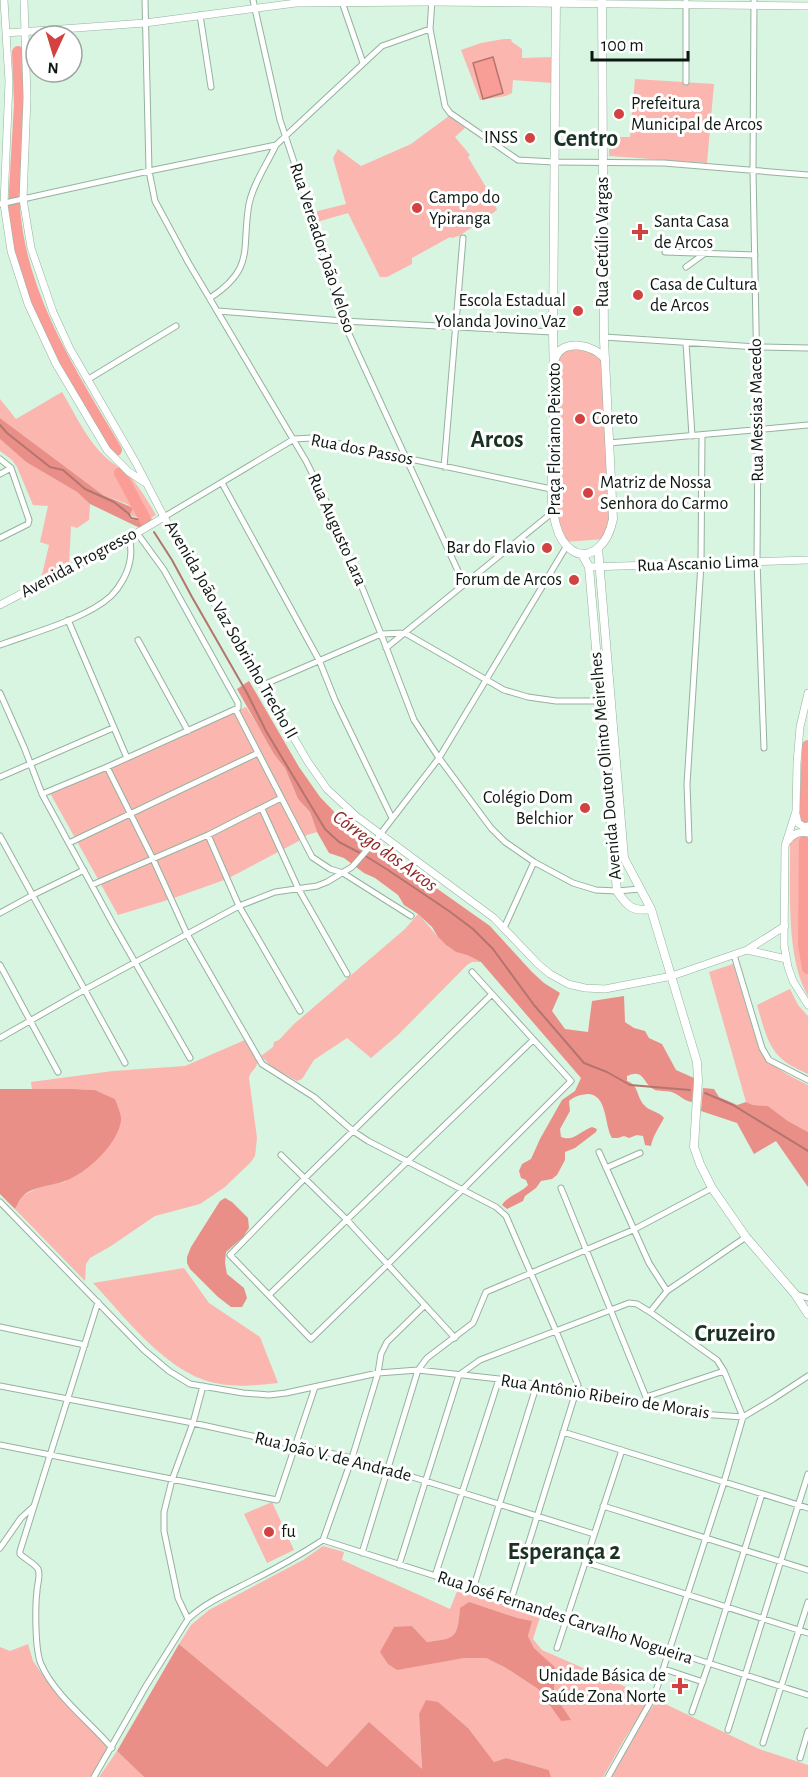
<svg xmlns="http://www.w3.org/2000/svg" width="808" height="1777" font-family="'Alegreya Sans',sans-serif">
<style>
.green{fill:#fab6af;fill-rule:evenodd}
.forest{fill:#ea8f88}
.water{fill:#fa9d96;stroke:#b3756e;stroke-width:1.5}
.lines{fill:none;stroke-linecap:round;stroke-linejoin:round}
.stream{stroke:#b3756e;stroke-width:2}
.river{stroke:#fa9d96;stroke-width:12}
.minor-casing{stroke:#95b29e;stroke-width:7}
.tertiary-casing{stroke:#95b29e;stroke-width:8}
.secondary-casing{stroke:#95b29e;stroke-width:9}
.minor{stroke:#fff;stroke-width:5}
.tertiary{stroke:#fff;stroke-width:7}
.secondary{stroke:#fff;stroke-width:8}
.poi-dot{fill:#d14241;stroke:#fff;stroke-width:2}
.labels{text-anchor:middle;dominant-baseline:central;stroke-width:6;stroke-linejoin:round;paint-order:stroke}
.poi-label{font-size:18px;fill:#0d1811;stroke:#fff;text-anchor:start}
.street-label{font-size:18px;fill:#0d1811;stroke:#fff}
.water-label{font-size:20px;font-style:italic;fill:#912627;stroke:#fff}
.district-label{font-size:24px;font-weight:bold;fill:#193223;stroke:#fff}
</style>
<rect width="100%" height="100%" fill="#d7f5e1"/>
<path class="green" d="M504,39H511L512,42L522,49V58L553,57L552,83L513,80L512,93L506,96L480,100L461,50L481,43Z
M635,79L714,84L707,163L609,156V137H630Z
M449,116L465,128L455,137L470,155L468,157L490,194L497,210L459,236L452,238L450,237L412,258V264L387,277H380L348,213L317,222L314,212L346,204L333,158L338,149L361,166L411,144Z
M590,348L602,356L612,511L605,539L564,542L554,512L556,362L562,349Z
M62,392C77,417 91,450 117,466L119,477L141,518L132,516L130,513L133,509L127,504L103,495L0,418V399L16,419Z
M0,439L26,462L77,492L90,504L89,520L77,528L71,526L69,565L41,579L49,545L40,542L48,506L33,505L17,467L12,460L0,451Z
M122,468C136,481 146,498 156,515L149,519L122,473Z
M246,707L285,768L298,799L310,812L317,832L307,835L297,842L227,879L171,899L118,915L50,793Z
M798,833L808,834V996C785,955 791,890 790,843Z
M418,914C430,926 439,941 453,950C458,953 462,953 467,955C472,957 476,960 481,962H472L467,965L398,1035L371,1058L347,1038L314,1060L302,1079L297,1081L272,1067L261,1056L273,1047L274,1042L279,1040L294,1024L405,929Z
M733,964L759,1049C772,1067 788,1075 808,1085V1132L788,1121L768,1106L753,1105L746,1102L709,972Z
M790,989L798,1005L808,1016V1074C800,1070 790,1066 783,1060C767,1047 763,1024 757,1005Z
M245,1040C249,1046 260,1057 257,1064C255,1070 250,1072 249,1078L257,1138L255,1156L251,1162L225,1187L200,1204L155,1216L111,1246L90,1258L86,1264L85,1281L15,1209L22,1196L42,1186L65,1182L115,1099L95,1090L74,1089L32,1090L31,1082L113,1071L185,1066Z
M184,1268L209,1303L260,1337L278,1383C254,1386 228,1388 204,1380C160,1364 124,1316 93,1283Z
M272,1502L294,1550L267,1563L244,1514Z
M323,1546L344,1552L342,1560L450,1609L458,1589L540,1617L533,1639L542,1650L651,1698L625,1738L603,1777H551L549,1770L506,1758L494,1762L469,1729L419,1714L422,1770L327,1767L179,1644L191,1625L209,1610L303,1560ZM460,1608L531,1621L528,1636L534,1648L555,1667L554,1694L561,1721L538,1689L506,1668L486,1658L380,1652L412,1626L427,1642C457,1638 457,1638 460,1608Z
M28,1644L33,1661L49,1684L109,1747L90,1777H0V1647L10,1651Z
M657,1700L759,1749L808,1765V1777H610L631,1738Z
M117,1751L144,1777H99Z"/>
<path class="forest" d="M0,418L103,495L131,507L133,509L129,516L130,519L141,521L144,525L140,528L90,504L77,492L26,462L0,439Z
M249,681L299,767L320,797L347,825L490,926L532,972L544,983L560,993L552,1011L565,1029L588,1032L592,1001L624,996L625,1022L634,1028L645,1031L649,1038L662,1044L676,1070L694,1078L692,1102C684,1101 681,1096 674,1093C668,1090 661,1092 655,1090C642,1084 645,1068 627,1076V1081C639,1085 636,1096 644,1105C650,1112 659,1111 664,1118C659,1128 653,1135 651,1146L645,1145L643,1136L637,1135L629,1138L624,1136L618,1138H612C604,1125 608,1094 587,1094C580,1095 575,1096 569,1101L570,1111L560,1129L561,1137C574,1142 580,1131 592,1127L597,1129L596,1132L575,1148L565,1152V1160L557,1175L552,1179L541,1181L536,1188L525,1196L523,1201L507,1209L502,1205C507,1196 521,1193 528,1185L526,1180L521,1178L519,1171L522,1164L531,1159L540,1139L562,1100L575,1091L581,1078L481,962L467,955L456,952L446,945L438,937L432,927L418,914L404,905L398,895L375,878L364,873L344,858L329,853L317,832L310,812L298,799L285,768L274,754L237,689Z
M703,1088L714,1089L719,1097L737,1105L746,1102L753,1105L768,1106L788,1121L808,1132V1187L776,1141L754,1154L737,1123L701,1111Z
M0,1089H74L95,1090L115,1099C117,1105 122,1115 121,1121C117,1145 87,1173 65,1181C52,1186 32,1186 22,1197C19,1200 17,1206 15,1209L0,1194Z
M225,1198L232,1202L248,1218L249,1228L243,1237L226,1252L225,1263L227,1274L244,1288L247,1298L242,1307H231L218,1297L190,1269L187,1263V1257L191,1247L220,1201Z
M469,1602L517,1618L532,1621L528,1636L534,1648L555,1667L554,1694L571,1720L561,1721L538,1689L506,1668L486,1658H464L397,1670L388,1664L380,1652L394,1627L412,1626L427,1642C457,1638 457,1638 460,1608Z
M179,1644L327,1767L369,1722L422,1769L419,1714L426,1700L438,1702L469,1729L494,1762L506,1758L549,1770L551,1777H144L117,1751Z"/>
<path class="water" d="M493,57L503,93L483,99L473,63Z"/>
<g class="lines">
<path class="stream" d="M0,425L7,433L50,467L63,470L85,489L114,502L129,514L131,518L146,521
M154,532L172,560L192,597L247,693L266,731L325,829L339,842L364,855L388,870L449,911L473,929L493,949L534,1005L584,1063L607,1072L630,1085L690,1090
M705,1093L733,1105L808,1151"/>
<path class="river" d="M18,52L20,105L14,208C20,296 72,376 116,450
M120,473L146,521
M805,819L808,746
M805,841L804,945L808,968"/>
<g class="minor-casing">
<path id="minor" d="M145,0L149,171L155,201L188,262L306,461L331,511L381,634L414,720L439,758L491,828L505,842L534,862L573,883L596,890L617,891L640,889
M253,0L280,120L312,216L343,321L464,584
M432,0L430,29L445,106L450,113L518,160L554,162L664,163L808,175
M686,0V82
M754,0L753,171L758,431L757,562L764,748
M342,2L363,63
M200,15L211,87
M0,204L149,171L276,145L382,46L430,29
M665,252L755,255
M686,267L704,254
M210,298C256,268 241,249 249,204C253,184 267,164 276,145
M218,311L343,321L553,332
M604,337L757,347L808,348
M686,343L692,436
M87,380L176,326
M609,443L808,425
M0,459L11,468L29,520L28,524L0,538
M444,467L463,238
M0,474L11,468
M222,483L319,660L335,700L392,818
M164,517L294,439L312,438L551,489
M137,533L164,570L238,703V708L107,767L42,794L113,924L190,1058
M68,620L127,758
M138,640L188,731
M0,645C32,633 86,619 111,596C120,587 128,573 130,560C132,553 130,544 130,537
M386,648L553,512
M263,685L381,634L405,633L504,690L528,697L556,701H610
M0,693L24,747L42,794
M236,710L312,857L330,869L343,873L411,916
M107,767L153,859L187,934L262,1064L314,1097L353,1131L368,1141L496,1207L506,1216L556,1331L578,1385L511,1600
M0,777L113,728
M262,809L298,888L347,974
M208,835L239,906L300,1011
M0,836L125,1063
M689,840L687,784L701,564L702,435
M69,843L258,753
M92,885L208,835L281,798
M0,913L33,895L84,870
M504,928L534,862
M734,955L762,1048L769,1060L808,1080
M0,965L58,1072
M472,972L571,1081L388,1264L311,1339L230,1255L304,1179L491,995
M0,1038L84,990L239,906L275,892L317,886L327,882L352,867L375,841L439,758L566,547
M599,1152L649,1263L667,1291
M281,1155L347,1220L455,1338
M606,1168L640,1153
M561,1188L646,1397V1405
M0,1202L144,1350L169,1371L190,1384L243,1393L269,1395L286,1393L378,1373L418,1370L499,1379L577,1390L677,1411L700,1414L743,1417L773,1399L808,1376
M795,1294L808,1298
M269,1295L533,1040
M98,1302L20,1551V1554C25,1559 34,1563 38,1569C41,1576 37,1584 37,1591C35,1607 35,1651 41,1664C55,1696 90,1722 112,1748
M650,1312L667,1291L746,1237
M0,1327L85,1345
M0,1386L193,1423L352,1458L594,1534
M646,1397L724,1371
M563,1432L808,1508
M0,1445L277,1500L315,1387
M603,1506L808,1570
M323,1540L808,1695
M323,1540L352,1458L378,1373L381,1354L387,1342L425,1305
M0,1548L21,1518L33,1507
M362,1553L418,1370L427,1358L473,1323L486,1292L633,1230L712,1188
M585,1562L808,1633
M399,1565L459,1375L480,1360L629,1303L637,1304L650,1312L717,1360L724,1371L743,1417L724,1482L655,1694L608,1777
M435,1576L499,1379
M473,1589L537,1384
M188,1619L178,1598L164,1531V1512L172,1480L193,1423L203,1386
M557,1648L622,1450
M664,1669L703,1682
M692,1712L709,1663L762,1494
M728,1730L808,1474
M763,1743L808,1602
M800,1758L808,1731
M94,1777L146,1686L188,1619C206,1602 232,1591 253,1580C277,1568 300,1555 323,1540"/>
</g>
<g class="tertiary-casing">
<path id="tertiary" d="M4,0L9,82L4,204L11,251L28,304L56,364L107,450L129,472L144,482
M24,0L27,98L23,199L31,248L53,312L70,349L136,463L164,517L308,762L327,789L356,816L494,918L538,964L550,974L568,984L585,988L605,989L672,976L747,950L785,926
M6,33L145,23L296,3L431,2L808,6
M589,567L808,560
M0,605L142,530L164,517
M808,693L800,727L797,763L796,811L785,846L784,945L788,967L793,981L808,1005
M796,814L798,823L804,827L808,826
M787,842C792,834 799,831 808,833
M747,950L786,959"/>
</g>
<g class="secondary-casing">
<path id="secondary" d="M556,0L553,332C554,370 554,409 553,447C552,473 549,500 556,525C561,545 579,565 599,547C607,540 611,529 613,519L604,340L602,0
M555,359C561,338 594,344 605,359
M598,548L624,858L651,909L697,1062L698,1081L694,1147L700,1164L712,1188L746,1237L795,1294L808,1314
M582,554L589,567L617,891C627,906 632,912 651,909"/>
</g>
<use href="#minor" class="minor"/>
<use href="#tertiary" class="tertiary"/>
<use href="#secondary" class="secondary"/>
</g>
<g class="poi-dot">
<circle cx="619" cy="114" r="6"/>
<circle cx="530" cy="138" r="6"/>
<circle cx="417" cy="208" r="6"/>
<path d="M637 223h6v6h6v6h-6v6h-6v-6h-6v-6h6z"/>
<circle cx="638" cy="295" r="6"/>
<circle cx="578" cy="311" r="6"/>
<circle cx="580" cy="419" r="6"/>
<circle cx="588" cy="493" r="6"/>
<circle cx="547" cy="548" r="6"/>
<circle cx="574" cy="580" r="6"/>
<circle cx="585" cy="808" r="6"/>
<circle cx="269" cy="1532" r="6"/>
<path d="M677 1677h6v6h6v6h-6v6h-6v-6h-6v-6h6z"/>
</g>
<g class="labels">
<g class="poi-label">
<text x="631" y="104">Prefeitura<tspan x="631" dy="21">Municipal de Arcos</tspan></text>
<text x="518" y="138" text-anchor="end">INSS</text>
<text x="429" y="198">Campo do<tspan x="429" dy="21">Ypiranga</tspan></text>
<text x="654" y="222">Santa Casa<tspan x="654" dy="21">de Arcos</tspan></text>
<text x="650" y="285">Casa de Cultura<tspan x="650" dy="21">de Arcos</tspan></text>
<text x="566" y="301" text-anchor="end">Escola Estadual<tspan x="566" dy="21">Yolanda Jovino Vaz</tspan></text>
<text x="592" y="419">Coreto</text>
<text x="600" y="483">Matriz de Nossa<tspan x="600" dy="21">Senhora do Carmo</tspan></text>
<text x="535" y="548" text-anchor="end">Bar do Flavio</text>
<text x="562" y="580" text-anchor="end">Forum de Arcos</text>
<text x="573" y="798" text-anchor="end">Colégio Dom<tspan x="573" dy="21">Belchior</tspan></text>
<text x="281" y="1532">fu</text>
<text x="666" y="1676" text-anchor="end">Unidade Básica de<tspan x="666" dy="21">Saúde Zona Norte</tspan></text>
</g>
<g class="street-label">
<text transform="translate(603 242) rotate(-90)">Rua Getúlio Vargas</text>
<text transform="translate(322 248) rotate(72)">Rua Vereador João Veloso</text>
<text transform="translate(757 410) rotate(-91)">Rua Messias Macedo</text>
<text transform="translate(555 439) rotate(-90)">Praça Floriano Peixoto</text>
<text transform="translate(362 450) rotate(11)">Rua dos Passos</text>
<text transform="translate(337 530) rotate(66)">Rua Augusto Lara</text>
<text transform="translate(79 563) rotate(-28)">Avenida Progresso</text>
<text transform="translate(698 564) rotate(-2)">Rua Ascanio Lima</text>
<text transform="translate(231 630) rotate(60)">Avenida João Vaz Sobrinho Trecho II</text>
<text transform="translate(606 766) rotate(-95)">Avenida Doutor Olinto Meirelhes</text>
<text transform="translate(605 1397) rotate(9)">Rua Antônio Ribeiro de Morais</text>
<text transform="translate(333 1457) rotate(14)">Rua João V. de Andrade</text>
<text transform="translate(565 1618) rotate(18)">Rua José Fernandes Carvalho Nogueira</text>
</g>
<g class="water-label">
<text transform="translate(385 851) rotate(36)">Córrego dos Arcos</text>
</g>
<g class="district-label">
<text x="586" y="139">Centro</text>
<text x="497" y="440">Arcos</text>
<text x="735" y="1334">Cruzeiro</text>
<text x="564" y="1552">Esperança 2</text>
</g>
</g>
<g transform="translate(54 54) rotate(184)"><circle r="28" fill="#ffffff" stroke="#9ea3a0" stroke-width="1.5"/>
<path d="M0-4.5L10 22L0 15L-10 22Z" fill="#d14241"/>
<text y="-9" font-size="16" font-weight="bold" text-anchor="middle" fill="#0d1811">N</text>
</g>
<path d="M592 51v9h96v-9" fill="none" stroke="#0d1811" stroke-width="3"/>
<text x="601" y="51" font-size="18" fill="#0d1811" stroke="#ffffff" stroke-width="4.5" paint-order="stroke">100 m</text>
</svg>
